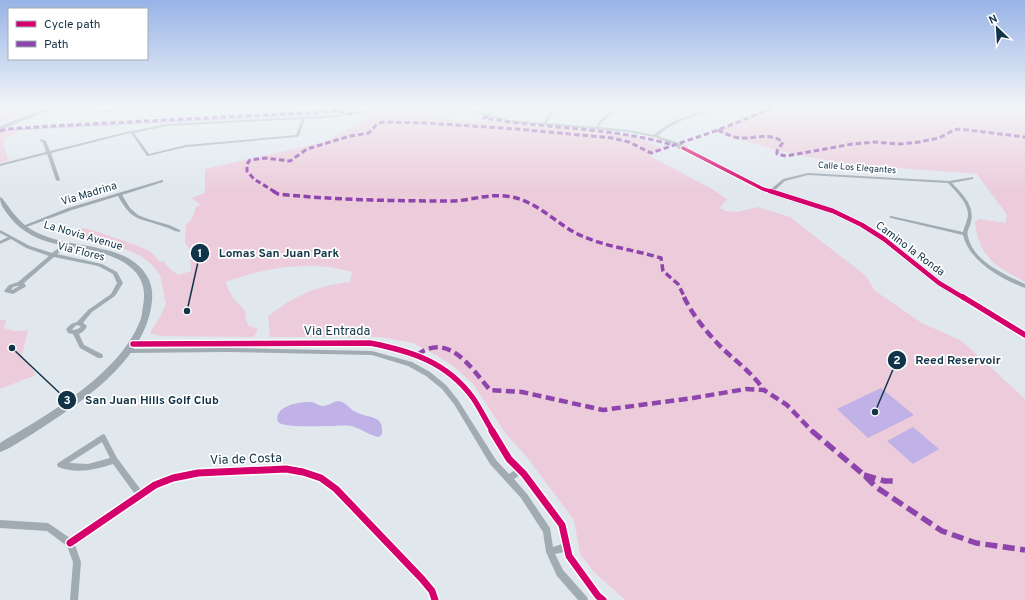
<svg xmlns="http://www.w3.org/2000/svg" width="1025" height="600" font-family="Overpass,sans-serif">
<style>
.green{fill:#eccbda}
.water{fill:#c0b2e6}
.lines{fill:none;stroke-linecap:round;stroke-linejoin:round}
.stream{stroke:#c0b2e6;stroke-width:1.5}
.street{fill:#a0abb2;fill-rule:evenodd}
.secondary{fill:#9ea9b2;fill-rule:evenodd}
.quiet-far3{stroke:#8e44ad;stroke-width:3;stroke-dasharray:5.5 3;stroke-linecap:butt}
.quiet-far2{stroke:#8e44ad;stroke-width:3.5;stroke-dasharray:7 3.5;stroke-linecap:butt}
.quiet-far1{stroke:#8e44ad;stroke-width:4.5;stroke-dasharray:9 4.5;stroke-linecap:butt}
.quiet{stroke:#8e44ad;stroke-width:5.5;stroke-dasharray:12 5.5;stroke-linecap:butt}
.cycleway-far3-casing{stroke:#fff;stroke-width:5.5}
.cycleway-far2-casing{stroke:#fff;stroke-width:6}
.cycleway-far1-casing{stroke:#fff;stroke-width:8}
.cycleway-casing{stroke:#fff;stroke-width:10}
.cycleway-far3{stroke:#d6006c;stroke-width:3.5}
.cycleway-far2{stroke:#d6006c;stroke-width:4.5}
.cycleway-far1{stroke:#d6006c;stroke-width:5.5}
.cycleway{stroke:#d6006c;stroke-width:7}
.labels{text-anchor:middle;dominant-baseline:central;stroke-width:3.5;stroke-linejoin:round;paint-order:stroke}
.far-street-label{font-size:9px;fill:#123448;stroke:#fff}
.street-label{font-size:11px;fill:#123448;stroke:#fff}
.near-street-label{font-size:13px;fill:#123448;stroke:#fff}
.leader{fill:none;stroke:#123448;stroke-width:1.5}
.callout-dot{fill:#123448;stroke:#fff;stroke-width:1.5}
.mark-label{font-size:12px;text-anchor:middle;font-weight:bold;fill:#fff}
.callout-label{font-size:12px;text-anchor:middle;font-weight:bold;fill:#123448;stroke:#fff;stroke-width:3.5;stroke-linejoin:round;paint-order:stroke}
</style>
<rect width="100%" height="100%" fill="#e0e8ee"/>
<path class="green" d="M0,107H41L42,108L0,123Z
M773,107H1025V282C996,266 979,258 975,222L979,219L1005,223L1007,215L977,174C921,169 864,168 808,157C776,151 745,141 714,132Z
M391,108C392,110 394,112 395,112C404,116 414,113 424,114C441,117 469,126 486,120L533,126L632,135L659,147L667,145L650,156L710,188L727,199L720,208L726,211L737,212L758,207L790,217L866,276L875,291L922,323L962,341L1025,399V600H625L593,571L580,554L574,520L526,456L506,434L473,384L453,366L436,355L413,343L381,337H270L268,316C298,294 313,287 350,282L352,272C310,259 265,268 225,282L233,298L245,311L246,321L249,326L258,329L254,337L159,336L150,333L161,315L166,304L160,275L152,265L141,256L117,246L68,234L81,228L92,230L133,244L150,251L160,262L163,261L170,269L178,275L191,271L190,250L185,243L186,225L192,219L196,207L201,205L191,198L205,193V169L325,142L372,115L371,112Z
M18,129V132L5,138L3,142L8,159H12L0,163V130Z
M0,320H6L4,328L14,331L28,330L22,355L36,375L0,389Z"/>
<path class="water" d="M881,388L914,415L868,438L837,409Z
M338,401C347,402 349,409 356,412C369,419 384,414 382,434L379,437C371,436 365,431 357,428C349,424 338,426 329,426C319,426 284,428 278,422C273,406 300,401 311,402C315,402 319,406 323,406C328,406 332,402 338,401Z
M913,427L939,449L913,464L887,441Z"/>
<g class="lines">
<path class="stream" d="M7,130L339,113"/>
<path class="street" d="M77,107H87L103,110L171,107H210L103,112Z
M378,107H386L339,117L305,119L299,136L297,137L186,147L148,156H147L131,133L122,135L51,153L60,180L58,181L56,180L47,154L0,166V164L46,152L43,143L39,140L41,139L46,141L50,151L122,133L167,124L339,115ZM302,119L296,135L186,145L149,154L134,133L167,126Z
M456,107H462L487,114L495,107H499L490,115L509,120L544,123L553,107H556L547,123L596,127L600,120L617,107H621L602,122L599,127L629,130L654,135C671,119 692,115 713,107H718C698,117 675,119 658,136L687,146L688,147L687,148L692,150L765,188L770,190L783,179L808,173L949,181L973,177V179L952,183C962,194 975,205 971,222C970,227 966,231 968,237C974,262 1004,274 1025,284V288C1001,279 969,261 963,235L891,218L889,217L891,216L963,232C964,227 967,222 968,216C969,203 956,192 948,183L808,175L785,181L774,191L835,210L864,224L886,238L941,282L1025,332V337L937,284L882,240L860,226L831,212L771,193H768L761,190L690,152L677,148L676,145L654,137L629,132L546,125L544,126L542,125L509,122L488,116L485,117V116Z
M162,180H163V182L122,195L130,208L138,215L148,219L169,225L180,230V232C175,232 170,228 165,227C139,217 133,223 118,196L72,210L24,228H20V227L68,208Z
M0,230L30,246L52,253C58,248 66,244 74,244V246L61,251L57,254L102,264L117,272L123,283L115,296L92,312L83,323L87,326C85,330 83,332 79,334L84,345L102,354L103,356L102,358H98L80,348L73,334L68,333L66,329L71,324L77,322L88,310L111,294L117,283L113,274L98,266L54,257L24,283L26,286L25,287L13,294L5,292L4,291L9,285L18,282L49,256L26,248L11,239L0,244V241L8,237L0,233ZM17,286H19L12,290H11L13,287ZM78,325L81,327C78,329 76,330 72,330L75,326Z
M370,341L402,347L419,353L435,360L462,380L475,396L512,457L524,468L565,522L573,554L601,593L606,597L607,600H596L595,599L566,559L564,552L555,554L563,570L587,597L588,600H578L557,576L546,552L543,532L521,498L490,464L454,404L442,389L426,376L408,366L372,355L226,352L127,353H125L124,351L125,349H127L226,348L372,351L412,362L430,372L446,385L458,400L496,460L509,474L515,470L506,461L471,400L458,384L431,364L415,357L401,351L370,345L133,346H131L130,344L131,342H133ZM520,475L558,527L562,544L553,547L550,528L527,494L514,479Z
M103,434L105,435L117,458L141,490L152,483L173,475L198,470L286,466L303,469L324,476L339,487L425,576L435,588L439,600H431L429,594L419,582L333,491L319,481L303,475L286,472L198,476L173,481L158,487L75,545L81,562L78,600H70L73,562L67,546L47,531L0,528V520L48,523L70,538L135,494L113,464C94,470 77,474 58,467L57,465L58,463ZM102,442L110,458L88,464L69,463Z"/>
<path class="secondary" d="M49,107H57L0,130V126Z
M0,197L2,198C9,207 16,218 26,226C58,250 111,240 139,266C152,279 154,291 151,308C141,364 79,404 34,433C23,439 12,448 0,452V443C47,415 119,375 140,321C142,317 142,311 143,306C146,290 143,277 129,266C94,239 40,257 9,216C4,209 0,205 0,197Z"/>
<path class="quiet-far3" d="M488,116L484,118C547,129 611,127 673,145
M718,130C725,133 732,137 739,138C755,139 769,132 783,142L777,151V154L786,156L852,144L874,142L900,144L919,142L939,138L954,130L960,129L1025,137
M0,131L7,129L51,126L337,111L352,114
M275,192L254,179L247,171V164L250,160L265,158L290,161L307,149L350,136L369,133L377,124L383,122L427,123L517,129L612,138L629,142L651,153L718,130L775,107"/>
<path class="quiet-far2" d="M273,191L278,194C335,200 393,201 451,201C469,201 486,194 505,196C537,199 556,225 582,236C607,247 635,250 661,258L663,271L678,284L685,298"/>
<path class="quiet-far1" d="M684,297C693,316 708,334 723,349C737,362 753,374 764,390
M417,355C449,331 471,368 490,390L522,392L603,410L693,398L746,389L764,390L787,405L813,432"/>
<path class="quiet" d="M812,431L864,475L876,487L942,531L976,543L1025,550
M864,475L885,481H894"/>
<g class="cycleway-far3-casing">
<path id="cycleway-far3" d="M683,148L763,189L773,192"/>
</g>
<g class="cycleway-far2-casing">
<path id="cycleway-far2" d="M770,191L833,211L862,225L884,239L939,283L964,298"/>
</g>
<g class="cycleway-far1-casing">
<path id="cycleway-far1" d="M963,297L1025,335
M133,344L370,343C411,351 447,362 473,398C480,408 486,421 493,432"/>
</g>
<g class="cycleway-casing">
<path id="cycleway" d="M492,431L509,459L524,474L562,525L569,556L598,596L603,600
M70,543L155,485L173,478L198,473L286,469L303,472L321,478L336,489L422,579L432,591L435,600"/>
</g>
<use href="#cycleway-far3" class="cycleway-far3"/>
<use href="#cycleway-far2" class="cycleway-far2"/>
<use href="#cycleway-far1" class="cycleway-far1"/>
<use href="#cycleway" class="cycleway"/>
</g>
<linearGradient id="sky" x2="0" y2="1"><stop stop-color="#98b3e7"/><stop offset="0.56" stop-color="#f1f5f7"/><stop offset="1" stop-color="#f1f5f7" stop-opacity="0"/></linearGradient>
<rect width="1025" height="191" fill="url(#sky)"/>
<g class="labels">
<g class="far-street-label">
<text transform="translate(857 168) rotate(4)">Calle Los Elegantes</text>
</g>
<g class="street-label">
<text transform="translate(89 194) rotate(-17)">Via Madrina</text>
<text transform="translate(83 236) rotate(16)">La Novia Avenue</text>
<text transform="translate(910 249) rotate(37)">Camino la Ronda</text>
<text transform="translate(81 252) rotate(14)">Via Flores</text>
</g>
<g class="near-street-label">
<text x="337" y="332">Via Entrada</text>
<text transform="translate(246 460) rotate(-2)">Via de Costa</text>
</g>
</g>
<path class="leader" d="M187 311L200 253M875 412L897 360M12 348L67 400"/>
<g class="callout-dot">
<circle cx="187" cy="311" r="4"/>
<circle cx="875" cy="412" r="4"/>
<circle cx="12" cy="348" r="4"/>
<circle cx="200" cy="253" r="10"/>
<circle cx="897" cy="360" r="10"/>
<circle cx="67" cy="400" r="10"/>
</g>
<g class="mark-label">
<text x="200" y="257">1</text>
<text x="897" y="364">2</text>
<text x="67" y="404">3</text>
</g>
<g class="callout-label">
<text x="279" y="257">Lomas San Juan Park</text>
<text x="958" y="364">Reed Reservoir</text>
<text x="152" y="404">San Juan Hills Golf Club</text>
</g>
<rect x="8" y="8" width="140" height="52" fill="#ffffff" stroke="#a0aeb6"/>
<rect x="16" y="21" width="20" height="6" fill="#d6006c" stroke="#a0aeb6"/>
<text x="44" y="28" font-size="12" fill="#123448">Cycle path</text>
<rect x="16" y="41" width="20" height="6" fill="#8e44ad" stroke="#a0aeb6"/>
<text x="44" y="48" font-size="12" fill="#123448">Path</text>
<g transform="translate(997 28) rotate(335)" stroke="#ffffff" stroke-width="3" paint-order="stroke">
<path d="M0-3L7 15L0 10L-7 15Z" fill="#123448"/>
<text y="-6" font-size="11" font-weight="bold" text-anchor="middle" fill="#123448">N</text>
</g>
</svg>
